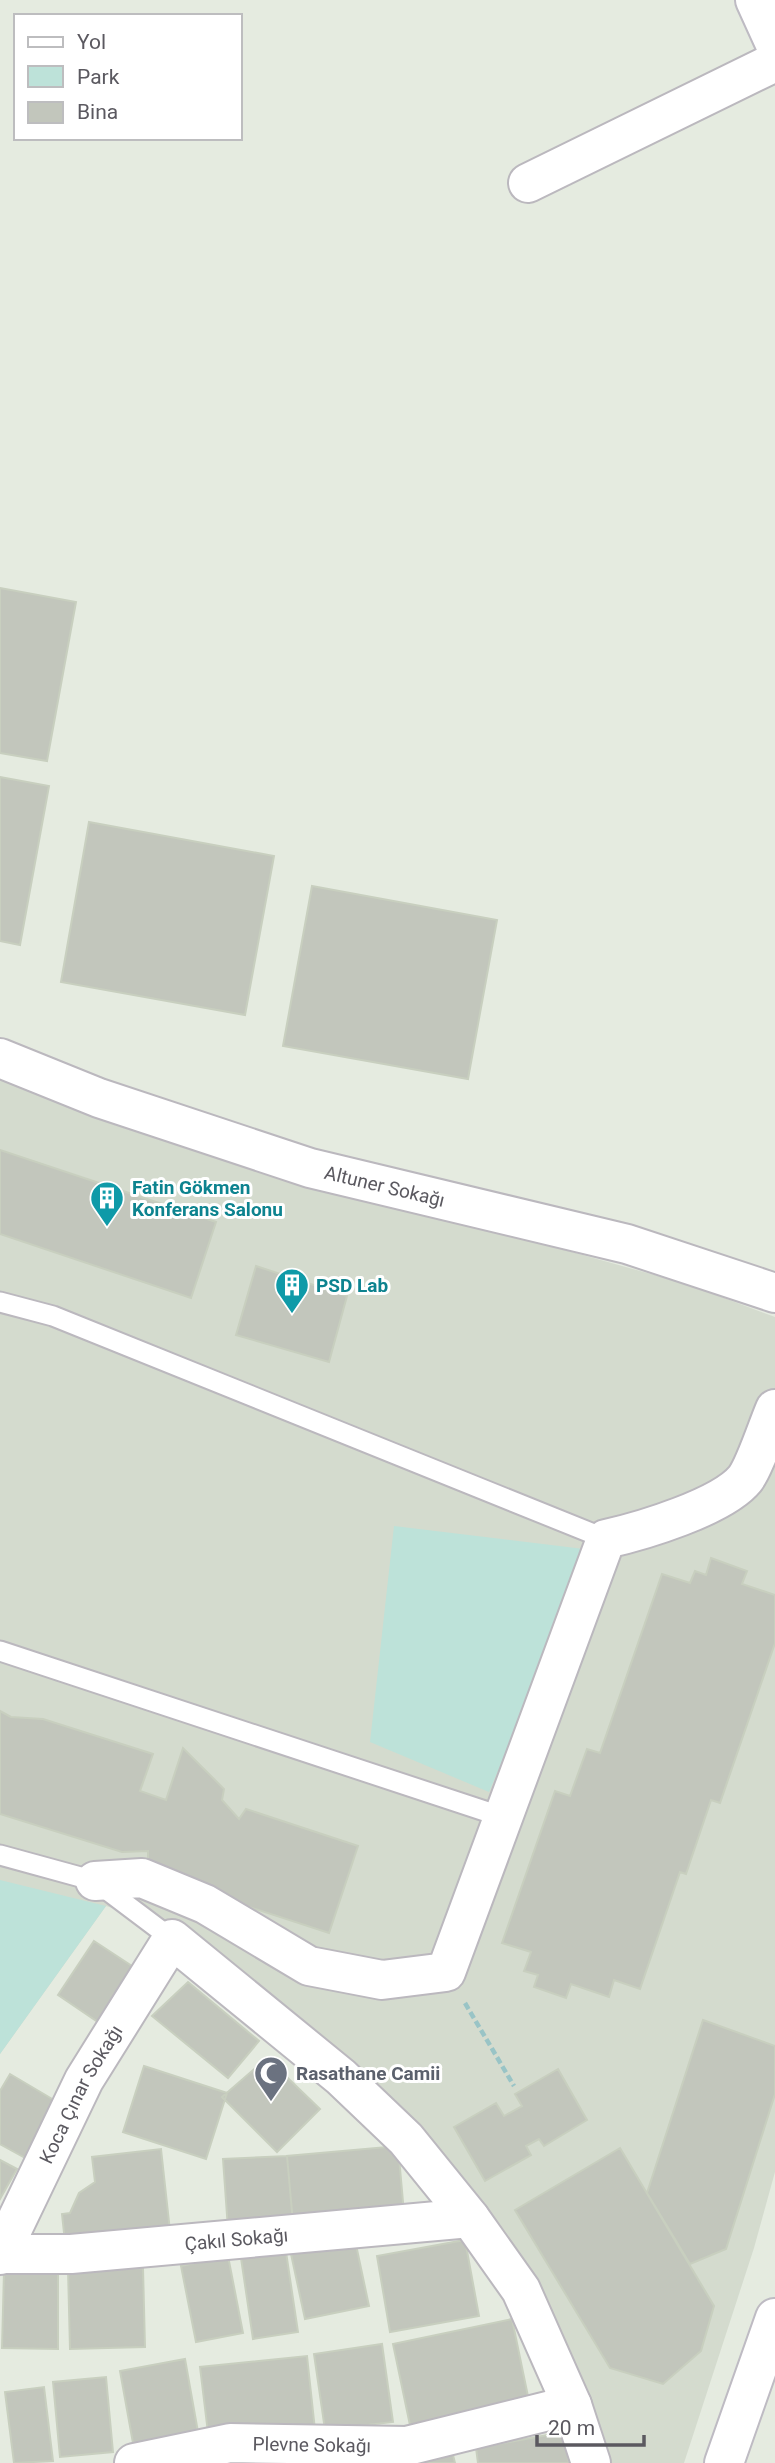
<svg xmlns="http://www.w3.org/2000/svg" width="775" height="2463" font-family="Roboto,sans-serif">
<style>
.education{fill:#d4dbce}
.green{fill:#bde2d9}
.building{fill:#c2c6bc;stroke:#c8cfbf;stroke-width:2}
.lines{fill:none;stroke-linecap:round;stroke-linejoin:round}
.lane-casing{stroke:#bbb8be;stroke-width:23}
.street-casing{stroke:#bbb8be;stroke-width:42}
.secondary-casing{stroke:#bebbc3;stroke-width:42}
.path{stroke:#99c4c6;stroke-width:4.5;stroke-dasharray:7 3.5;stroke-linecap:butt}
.lane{stroke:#fff;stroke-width:19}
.street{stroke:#fff;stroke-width:38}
.secondary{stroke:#fff;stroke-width:38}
.labels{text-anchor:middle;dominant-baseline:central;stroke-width:6;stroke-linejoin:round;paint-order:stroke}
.street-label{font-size:19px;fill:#5b5960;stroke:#fff}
.culture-label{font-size:19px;font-weight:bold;fill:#0d838f;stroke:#fff;text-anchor:start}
.worship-label{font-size:19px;font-weight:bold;fill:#5b616d;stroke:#fff;text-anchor:start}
</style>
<rect width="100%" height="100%" fill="#e5ebe0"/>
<path class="education" d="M0,1069L219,1154L687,1284L775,1317V2172L754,2248L684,2463H585L568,2407L398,2107L163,1924L106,1906L0,2054Z"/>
<path class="green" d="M394,1526L592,1550L489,1792L370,1742Z
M0,1880L106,1906L0,2054Z"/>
<path class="building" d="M0,588L76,602L47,761L0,753Z
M0,777L49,786L20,945L0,941Z
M89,822L274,856L245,1015L61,982Z
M312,886L497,920L468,1079L283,1046Z
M0,1150L216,1222L191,1298L0,1234Z
M256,1266L347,1296L329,1362L236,1335Z
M711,1558L747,1571L742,1584L775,1595V1643L720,1803L711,1800L686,1874L680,1872L640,1989L614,1980L609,1997L571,1984L566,1998L534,1987L538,1975L524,1971L531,1952L502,1943L555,1791L570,1796L587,1749L600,1753L662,1574L690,1583L695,1571L706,1575Z
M0,1711L11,1717L43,1719L153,1754L140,1791L166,1800L183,1748L224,1789L222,1800L239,1819L246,1809L358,1846L329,1933L191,1888L148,1863V1851L122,1852L0,1814Z
M94,1941L135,1968L98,2022L58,1995Z
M188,1982L259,2041L228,2078L152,2016Z
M703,2020L775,2046V2094L726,2249L690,2264L647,2193Z
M267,2058L320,2109L277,2152L222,2097Z
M144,2066L227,2093L206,2159L123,2132Z
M558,2069L587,2120L544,2146L539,2139L526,2146L531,2155L485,2181L454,2127L496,2103L504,2116L522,2106L515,2094Z
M10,2074L59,2103L27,2159L0,2144V2091Z
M398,2146L404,2213L293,2223L287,2156Z
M620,2148L714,2306L701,2351L663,2384L610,2368L515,2210Z
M161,2149L170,2231L65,2242L62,2214L70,2213L79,2193L95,2182L92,2157Z
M287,2156L293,2223L228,2229L223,2159Z
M0,2160L17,2169L0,2199Z
M355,2240L369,2306L305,2319L291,2254Z
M465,2240L479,2316L390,2332L377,2256Z
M286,2252L298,2332L253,2339L241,2258Z
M228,2256L243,2333L196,2342L181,2266Z
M143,2268L145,2347L70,2349L68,2269Z
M4,2271L58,2272V2349L2,2348Z
M512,2319L530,2406L411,2430L393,2344Z
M382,2344L393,2422L325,2430L314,2354Z
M307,2356L315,2430L209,2441L200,2367Z
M185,2359L198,2432L133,2443L120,2371Z
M106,2377L113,2452L60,2457L53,2382Z
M44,2387L53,2461L14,2463L5,2392Z
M564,2432L569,2463H478L476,2448Z
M452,2451L455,2463H404Z"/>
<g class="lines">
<g class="lane-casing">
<path id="lane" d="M0,1302L53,1316L606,1539
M0,1651L503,1817
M0,1855L95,1881L172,1939"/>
</g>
<g class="street-casing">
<g id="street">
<path d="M528,183L775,62"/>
<path id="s1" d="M0,1058L99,1098L310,1168L627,1244L775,1293"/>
<path d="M95,1881L142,1878L205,1904L309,1966L382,1980L446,1972L606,1539C642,1531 722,1507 745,1479C755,1466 768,1425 775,1409"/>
<path id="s2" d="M1,2254H71L470,2218"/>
<path id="s3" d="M0,2255L84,2080L172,1939L341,2077L406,2139L470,2218L521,2290L572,2405L591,2463"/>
<path id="s4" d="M134,2463L230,2443L407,2446L572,2405"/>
</g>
</g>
<g class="secondary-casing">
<path id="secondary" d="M755,0L775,44
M724,2463L775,2318"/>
</g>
<path class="path" d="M465,2003L514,2086"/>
<use href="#lane" class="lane"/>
<use href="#street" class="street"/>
<use href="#secondary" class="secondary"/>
</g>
<defs>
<g id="building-pin" transform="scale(1.75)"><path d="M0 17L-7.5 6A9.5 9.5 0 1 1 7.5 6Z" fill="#0f9aa8" stroke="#fff"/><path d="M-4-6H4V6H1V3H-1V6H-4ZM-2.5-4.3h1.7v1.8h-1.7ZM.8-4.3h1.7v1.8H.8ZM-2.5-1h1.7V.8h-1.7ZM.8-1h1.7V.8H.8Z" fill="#fff"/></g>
<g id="mosque-pin" transform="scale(1.75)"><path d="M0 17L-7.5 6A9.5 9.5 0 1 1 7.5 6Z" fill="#6b7280" stroke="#fff"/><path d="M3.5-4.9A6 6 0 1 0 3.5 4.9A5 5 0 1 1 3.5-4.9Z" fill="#fff"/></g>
</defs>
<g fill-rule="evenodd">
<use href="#building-pin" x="107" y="1198"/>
<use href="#building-pin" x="292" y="1285"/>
<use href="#mosque-pin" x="271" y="2073"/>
</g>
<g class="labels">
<g class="street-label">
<text stroke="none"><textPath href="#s1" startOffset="406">Altuner Sokağı</textPath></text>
<text stroke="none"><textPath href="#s3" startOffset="180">Koca Çınar Sokağı</textPath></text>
<text stroke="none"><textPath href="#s2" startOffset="236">Çakıl Sokağı</textPath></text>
<text stroke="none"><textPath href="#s4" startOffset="180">Plevne Sokağı</textPath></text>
</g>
<g class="culture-label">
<text x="132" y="1187">Fatin Gökmen<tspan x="132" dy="22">Konferans Salonu</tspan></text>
<text x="316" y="1285">PSD Lab</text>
</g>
<g class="worship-label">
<text x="296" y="2073">Rasathane Camii</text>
</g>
</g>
<rect x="14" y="14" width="228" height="126" fill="#ffffff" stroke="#bdbdbf" stroke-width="2"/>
<rect x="28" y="37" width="35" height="10" fill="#ffffff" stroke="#bdbdbf" stroke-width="2"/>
<text x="77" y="49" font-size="21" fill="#5b5960">Yol</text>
<rect x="28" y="66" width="35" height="21" fill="#bde2d9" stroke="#bdbdbf" stroke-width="2"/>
<text x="77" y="84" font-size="21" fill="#5b5960">Park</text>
<rect x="28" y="102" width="35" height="21" fill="#c2c6bc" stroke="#bdbdbf" stroke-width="2"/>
<text x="77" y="119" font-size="21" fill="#5b5960">Bina</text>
<path d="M537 2435v10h107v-10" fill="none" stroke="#5b5960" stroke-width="3.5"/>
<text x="548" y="2435" font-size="21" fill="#5b5960" stroke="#ffffff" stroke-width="5" paint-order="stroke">20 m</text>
</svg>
